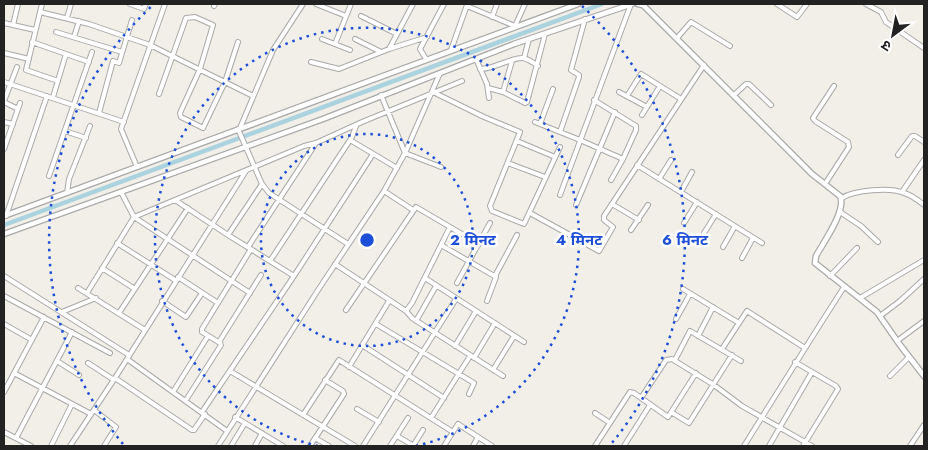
<svg xmlns="http://www.w3.org/2000/svg" width="928" height="450" font-family="Jost,'Noto Sans Devanagari',sans-serif">
<style>
.lines{fill:none;stroke-linecap:round;stroke-linejoin:round}
.canal{stroke:#aad3df;stroke-width:4.5}
.minor-casing{stroke:#a9a9a9;stroke-width:6}
.tertiary-casing{stroke:#a9a9a9;stroke-width:7}
.minor{stroke:#fff;stroke-width:4}
.tertiary{stroke:#fff;stroke-width:4.5}
.ring{fill:none;stroke:#1d4ed8;stroke-width:2.5;stroke-dasharray:2.5 5}
.centre{fill:#1d4ed8;stroke:#fff;stroke-width:2.5}
.ring-label{font-size:15px;text-anchor:middle;font-weight:bold;fill:#1d4ed8;stroke:#fff;stroke-width:5;stroke-linejoin:round;paint-order:stroke}
</style>
<rect width="100%" height="100%" fill="#f2efe9"/>
<g class="lines">
<path class="canal" d="M4,225L602,4"/>
<g class="minor-casing">
<path id="minor" d="M42,4L26,70L58,81
M130,4L144,9L146,4
M316,4L346,16
M777,4L797,17L807,4
M866,4L881,12L886,22L924,48
M214,6L215,4
M467,6L515,26L525,4
M40,12L89,24L150,45L253,96
M361,16L397,34
M492,17L497,4
M67,18L71,4
M4,23L35,30
M13,25L18,4
M56,32L122,52
M74,37L79,21
M677,38L691,22L730,46
M322,39L350,50
M355,39L381,52
M32,42L66,54L53,97
M335,44L351,4
M389,49L413,4
M451,50L467,5
M4,53L29,59
M66,54L89,62
M524,58L529,39
M426,59L420,49L444,4
M476,59L487,84L489,98
M311,62L339,69L389,49L427,37
M480,69C495,69 512,57 523,58C528,59 534,63 538,66
M4,82L124,122
M488,88L503,92L525,103L527,102L545,34
M503,92L512,61
M619,92L647,107
M435,93L484,117L520,132L490,206L492,211L524,224L560,147
M159,94L186,18L195,17L213,25L200,69L180,113L181,117L203,128L225,82L238,42
M381,95L405,153L441,167
M734,95L746,84H749L771,105
M627,96L641,74L681,99
M594,100L636,126V130L623,159L611,180
M4,101L17,67
M4,102L18,109
M99,113L113,61L119,63L132,20
M642,115L660,86
M4,122L13,124
M535,122L580,140L623,159
M540,124L553,89
M240,128L273,50L303,4
M238,129L262,184L269,193L348,244
M65,131L86,138
M560,132L579,77V75L571,70L585,19
M350,140L397,168
M517,141L555,157
M4,149L20,103
M898,155L912,136H915L924,142
M508,163L545,177
M637,165L762,243
M137,167L121,129L165,4
M49,176L92,52
M659,179L671,160
M262,184L228,235L294,276
M825,184L849,147L848,142L815,121L813,118L834,86
M384,191L413,210
M121,192L134,217L304,146L316,143L362,122L462,81
M681,192L692,172
M902,192L924,160
M67,193L69,179L90,126
M560,195L631,4
M842,198C854,190 890,187 904,193C911,195 918,200 924,205
M175,200L228,235
M612,204L639,220
M576,205L615,112
M840,212L861,226L878,242
M530,213L599,251L613,227L604,220V216L704,65
M6,216L47,96
M684,223L697,202
M631,230L648,205
M704,233L716,214
M117,243L175,280
M441,245L496,277L487,301
M248,247L316,143
M723,247L735,226
M742,258L753,238
M270,261L352,137L356,126
M335,264L406,311L412,303L450,227
M102,268L135,289
M4,276L129,355
M495,276L517,235
M830,276L857,248
M178,277L218,303
M425,278L524,342
M457,283L490,223
M78,288L145,330
M683,289L739,323L722,349
M87,293L134,217L250,293
M4,296L110,353
M860,298L924,260
M162,301L186,317L202,293
M346,310L416,207L479,244
M406,311L412,318L503,376
M62,312L96,298
M119,313L188,208
M880,316L900,301L924,279
M676,319L690,294
M416,321L436,286
M739,323L747,311L805,348
M4,324L32,340
M376,324L474,383L469,394
M698,336L713,307
M897,341L924,321
M219,342L261,275
M362,345L444,398
M455,346L476,311
M474,358L495,323
M127,359L227,431
M675,360L690,331L741,361
M57,361L79,375
M795,362L836,386L838,389L803,446
M88,363L114,380
M349,367L389,301
M493,370L514,336
M230,371L355,446
M14,373L91,414
M890,376L909,357
M115,378L192,430H194L205,414
M4,392L44,317
M173,392L208,336
M641,398L666,360L672,359L714,385L742,406L812,446
M186,400L221,345L220,343L202,332V329L251,249
M357,409L379,422
M94,410L116,427L104,446
M202,412L294,276L373,154
M671,412L689,423L732,355
M595,413L610,423
M303,415L339,360L453,432
M235,417L283,446
M431,418L470,356
M4,432L31,446
M397,436L414,446
M16,438L72,332
M315,438L329,446
M51,446L72,404
M70,446L115,378L246,171
M218,446L320,287L384,191L405,153L440,73
M231,446L245,423
M255,446L262,433
M310,446L344,394L343,391L325,380
M363,446L456,299
M390,446L408,418
M413,446L423,430
M444,446L458,424L492,446
M473,446L478,437
M595,446L630,392L634,393L668,417L696,373
M624,446L650,405
M744,446C777,393 810,340 844,287
M769,446L812,372
M910,446L924,425"/>
</g>
<g class="tertiary-casing">
<path id="tertiary" d="M638,4L643,5L812,174L840,196C847,210 823,243 816,256L815,263L877,312L900,345L924,376
M4,216L578,4
M4,234L323,119L514,44L632,4"/>
</g>
<use href="#minor" class="minor"/>
<use href="#tertiary" class="tertiary"/>
</g>
<g class="ring">
<circle cx="367" cy="240" r="106"/>
<path d="M318 446A212 212 0 1 1 416 446"/>
<path d="M123 444A318 318 0 0 1 152 6M582 6A318 318 0 0 1 611 444"/>
</g>
<circle cx="367" cy="240" r="8" class="centre"/>
<g class="ring-label">
<text x="473" y="245">2 मिनट</text>
<text x="579" y="245">4 मिनट</text>
<text x="685" y="245">6 मिनट</text>
</g>
<rect width="928" height="450" fill="none" stroke="#222222" stroke-width="10"/>
<g transform="translate(893 35) rotate(212)" stroke="#ffffff" stroke-width="4" paint-order="stroke">
<path d="M0-4L9 19L0 12L-9 19Z" fill="#222222"/>
<text y="-8" font-size="14" font-weight="bold" text-anchor="middle" fill="#222222">उ</text>
</g>
</svg>
